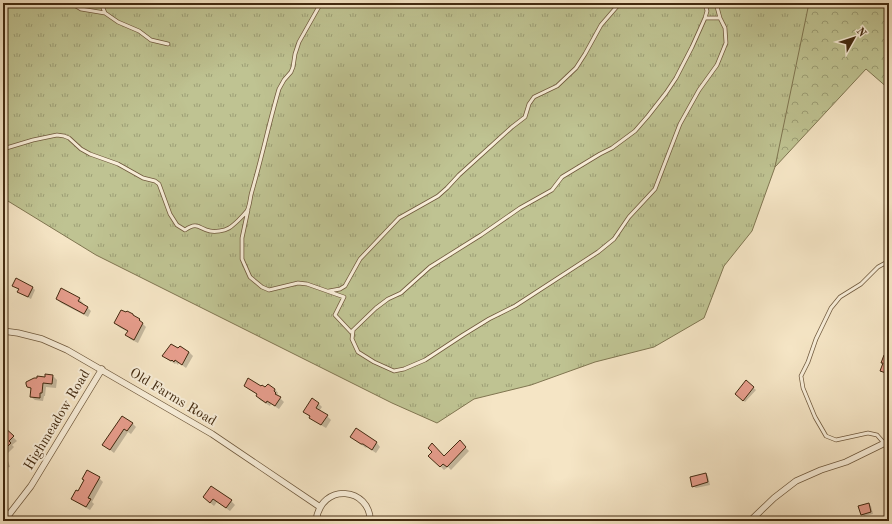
<svg xmlns="http://www.w3.org/2000/svg" width="892" height="524" font-family="'Old Standard TT',serif">
<style>
.grass{fill:url(#grass-tufts);stroke:#807651}
.forest{fill:url(#forest-crowns);stroke:#807651}
.shadow{fill:#0003}
.building{fill:#e69d8c;stroke:#422a10}
.lines{fill:none;stroke-linecap:round;stroke-linejoin:round}
.service-casing{stroke:#6f593d;stroke-width:4.5}
.minor-casing{stroke:#6f593d;stroke-width:7}
.service{stroke:#f8eed9;stroke-width:3}
.minor{stroke:#f8eed9;stroke-width:5.5}
.labels{text-anchor:middle;dominant-baseline:central;stroke-width:4;stroke-linejoin:round;paint-order:stroke}
.street-label{font-size:14px;fill:#422a10;stroke:#f8eed9}
</style>
<defs>
<pattern id="grass-tufts" width="24" height="20" patternUnits="userSpaceOnUse"><rect width="24" height="20" fill="#bfc392"/><path d="M3 7l-1-3M5 7V3M7 7l1-3M15 17l-1-3M17 17v-4M19 17l1-3" fill="none" stroke="#9d9f76"/></pattern>
<pattern id="forest-crowns" width="20" height="18" patternUnits="userSpaceOnUse"><rect width="20" height="18" fill="#bfc392"/><path d="M2 6a3 3 0 1 1 6 0M12 15a3 3 0 1 1 6 0" fill="none" stroke="#9d9f76"/></pattern>
</defs>
<rect width="100%" height="100%" fill="#f5e5c5"/>
<filter id="stains"><feTurbulence type="fractalNoise" baseFrequency=".005" numOctaves="4"/><feColorMatrix values="0 0 0 0 .2 0 0 0 0 .09 0 0 0 0 .02 0 0 0 .5 -.17"/></filter>
<radialGradient id="worn" r=".72"><stop offset=".6" stop-color="#630" stop-opacity="0"/><stop offset="1" stop-color="#630" stop-opacity=".3"/></radialGradient>
<path class="grass" d="M3,3H808L812,33L775,167L752,231L724,266L704,318L654,347L595,362L531,385L474,399L437,423L392,403L96,255L3,198Z"/>
<path class="forest" d="M809,3H889V89L866,69L775,167Z"/>
<path class="shadow" d="M16,280L33,288L35,290L31,299L21,294L19,292V290L13,286Z
M57,299H79L83,303L82,304L88,308L91,311L88,317L61,303Z
M135,318L139,320L146,327L138,343L130,339L127,335L128,332L119,327L115,323Z
M180,347L189,352L193,356L186,368L179,363L178,365L176,363L175,364L167,359L164,356L179,349Z
M53,376L57,380L56,388L46,387L45,396H44L43,401L35,400L31,397L32,390L28,386L46,378Z
M746,382L756,390L745,402L736,394Z
M245,386L275,389L278,393L277,395L284,402L279,409L271,404L270,406L260,400L257,396L258,395L249,389Z
M318,403L322,407L319,411L327,416L331,420L326,428L314,421L305,412Z
M122,417L132,423L136,427L131,434L128,432L114,453L104,445Z
M3,427L17,441L12,445L14,447L4,457L8,461L10,467L5,468V472L3,469Z
M357,429L377,443L380,447L376,453L367,447L366,448L355,440Z
M460,442L469,451L451,470L448,467L444,470L430,456L444,457Z
M88,471L99,478L103,482L92,502L94,504L90,510L76,502L72,499L78,493L85,480Z
M706,474L708,476L710,485L696,488L693,486Z
M211,487L231,501L235,505L230,511L217,502L214,506L208,501Z
M869,504L871,506L873,514L864,516L862,514Z
M431,517L436,521H428Z"/>
<path class="building" d="M16,278L33,287L28,297L17,292L19,289L12,286Z
M61,288L80,298L78,301L88,307L84,314L56,299Z
M121,310L126,312L127,311L133,314V315L140,319L139,320L143,323L134,340L125,335L128,331L114,323Z
M171,344L178,348L180,346L189,352L182,365L175,360L174,362L172,360L171,361L162,356Z
M888,348H889V374L880,371L883,363H881L884,355L886,356Z
M45,374L53,375L52,384L43,383L42,393H40V398L30,397L31,388L27,387L26,384V382L34,378H37V376L45,377Z
M248,378L261,386L262,385L265,387L268,384L275,389L274,391L276,393L275,394L281,397L275,406L267,401L266,403L256,396L257,394L244,386Z
M746,380L754,387L743,401L735,394Z
M312,398L319,403L316,408L328,415L321,425L309,418L310,416L303,412Z
M122,416L133,423L127,431L124,429L110,450L102,445Z
M3,426L14,436L9,441L11,443L3,451Z
M356,428L377,442L372,450L363,444H361L350,437Z
M460,440L466,447L447,467L443,464L440,467L428,456L432,452L428,448L432,443L444,456Z
M87,470L100,477L88,498L91,499L86,507L71,499L76,490L78,491L84,480L82,479Z
M706,473L708,482L692,487L690,477Z
M211,486L232,500L226,508L213,499L210,503L203,497Z
M869,503L871,512L861,515L858,506Z"/>
<g class="lines">
<g class="service-casing">
<path id="service" d="M71,3L81,9L105,13L118,22L139,31L151,40L168,44
M101,3L105,13
M705,18H720L716,3
M3,149L33,140L57,135L64,136L69,138L81,149L90,154L118,164L143,178L155,181L159,184L170,214L177,225L185,230C198,221 199,229 210,231C215,232 224,231 229,228C234,225 243,216 247,211C250,206 250,197 252,191C262,157 269,123 279,89L284,80L291,72L293,67L295,54L299,42L321,3
M248,210L242,238V259L250,277L262,287L269,290L298,283L307,284L344,297L335,315L351,332L376,308L388,299L401,293L430,267L481,235L520,208L552,190L562,177L600,154L612,148L635,131L648,116L666,93L676,78L692,47L705,18L707,11L705,3
M329,291L340,289L345,286L360,259L399,218L438,196L447,188L459,175L512,127L525,117L529,104L534,97L557,86L576,68L585,54L601,25L620,3
M353,331L352,339L358,352L374,362L394,371L404,369L425,360L463,335L489,319L515,306L598,252L614,239L629,217L655,189L663,168L680,124L699,90L717,65L726,43L725,28L720,18
M884,443L877,435L868,433L836,440L826,436L815,417L803,388L801,376L808,362L816,339L831,308L840,297L861,284L878,267L889,261"/>
</g>
<g class="minor-casing">
<path id="minor" d="M3,331L18,333L42,339L67,350L212,434L320,507
M4,521L31,486L102,369
M316,521C321,481 371,488 370,521
M750,521L774,498L796,481L821,470L846,462L889,441"/>
</g>
<use href="#service" class="service"/>
<use href="#minor" class="minor"/>
</g>
<g class="labels">
<g class="street-label">
<text transform="translate(173 397) rotate(31)">Old Farms Road</text>
<text transform="translate(57 420) rotate(-59)">Highmeadow Road</text>
</g>
</g>
<rect width="892" height="524" fill="none" stroke="#f5e5c5" stroke-width="16"/>
<rect x="4" y="4" width="884" height="516" fill="none" stroke="#422a10" stroke-width="2"/>
<rect x="8" y="8" width="876" height="508" fill="none" stroke="#422a10"/>
<g transform="translate(854 38) rotate(51)" stroke="#f8eed9" stroke-width="3" paint-order="stroke">
<path d="M0-3L7 15L0 10L-7 15Z" fill="#422a10"/>
<text y="-6" font-size="11" font-weight="bold" text-anchor="middle" fill="#422a10">N</text>
</g>
<rect width="100%" height="100%" filter="url(#stains)"/>
<rect width="100%" height="100%" fill="url(#worn)"/>
</svg>
